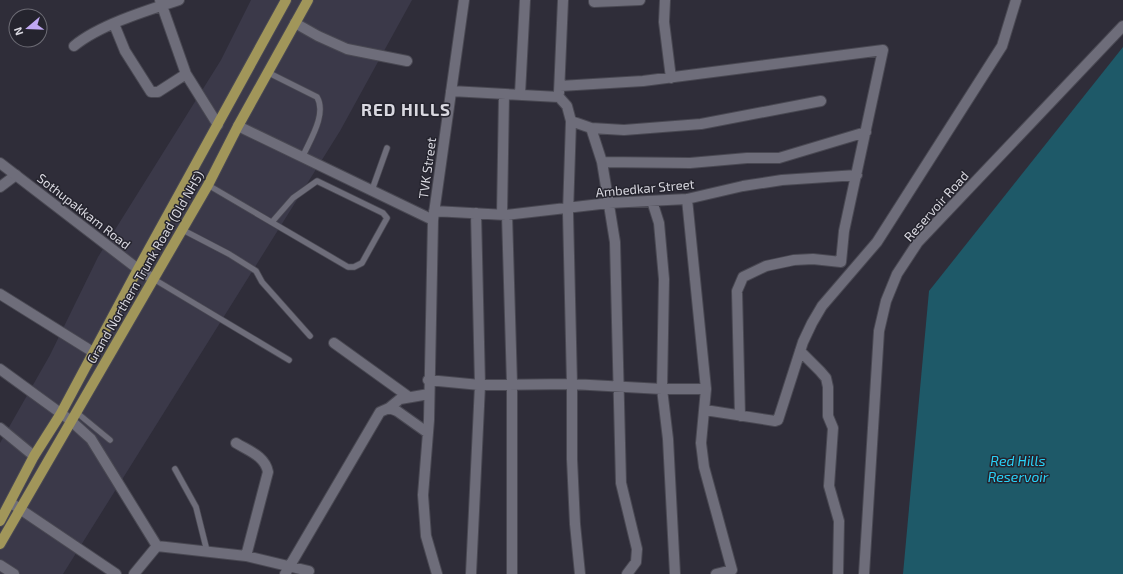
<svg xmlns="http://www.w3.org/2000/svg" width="1123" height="574" font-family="'Exo 2',sans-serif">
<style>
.built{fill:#3b3949}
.water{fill:#1e5968}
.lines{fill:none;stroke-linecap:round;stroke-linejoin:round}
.service-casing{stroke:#494852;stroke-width:7}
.minor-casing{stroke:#494852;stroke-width:12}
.tertiary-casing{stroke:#494852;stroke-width:12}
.primary-casing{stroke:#494852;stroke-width:12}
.service{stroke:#6e6d7a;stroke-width:5.5}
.minor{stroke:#6e6d7a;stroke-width:10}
.tertiary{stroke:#6e6d7a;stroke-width:10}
.primary{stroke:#a1965a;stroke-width:10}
.labels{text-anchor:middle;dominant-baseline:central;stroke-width:3;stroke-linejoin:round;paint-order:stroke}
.street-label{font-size:13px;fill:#d9d8e0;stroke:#25242e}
.water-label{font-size:14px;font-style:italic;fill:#29d3f9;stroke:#25242e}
.district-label{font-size:17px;font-weight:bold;letter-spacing:1px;fill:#d9d8e0;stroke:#25242e}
</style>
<rect width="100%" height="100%" fill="#2f2d39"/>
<path class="built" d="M251,0H412L340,131L63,574H0V443L50,355L98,257L221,60Z"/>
<path class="water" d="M1123,47V574H903L929,291Z"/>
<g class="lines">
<g class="service-casing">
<path id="service" d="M269,73L317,97C327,114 310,140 303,156
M208,185L348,267H354L362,263L387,218L383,213L317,181L293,198L272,222
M372,190L387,148
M181,229L229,254L256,271L262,282L310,336
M152,278L289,360
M76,412L110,440
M175,469L196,507L207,551"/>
</g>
<g class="minor-casing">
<path id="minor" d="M160,0L186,74L218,125
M594,0V2L640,0
M665,0L664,22L671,78
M295,23L318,36L347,49L407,61
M114,24L125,51L151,92H158L186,74
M74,46C99,25 148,10 179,0
M560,86L643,81L883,50L844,231L841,262L813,259L794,260L766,266L743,277L737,291L740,416
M451,91L559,97L567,106L571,121L568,213L572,384V459L575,524L580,574
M559,93L563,0
M520,94L525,0
M571,121L591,128L624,130L701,124L821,101
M238,126L433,220
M591,128L602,162L615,242L621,483L637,549L636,562L627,574
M602,162L690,163L747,158H779L866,132
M0,187L16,175
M687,199L706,389L701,443L704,467L732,570L716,574
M652,201L659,223L664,279L662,389L668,439L675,574
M434,211L506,215L609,203L687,199L743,186L782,180L857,175
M502,215L504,94
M507,215L512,384V574
M0,294L93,352
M334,343L409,397
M800,351L820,371L826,378L828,387V416L833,428L829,486L839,521L838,574
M0,369L70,420L91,439L157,546L246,556L309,571
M428,380L480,385L572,384L662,389H706
M389,408L400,399L429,394
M705,410L775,421L778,420L803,342L812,323L822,306L877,242L1002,46L1016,0
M0,428L34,456
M236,443C249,451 265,456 268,472L246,556
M11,503L116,574
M0,565L14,574
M134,574L157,546
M285,574L380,412L389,408L397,411L428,433
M437,574L426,536L423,495L429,420L433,220L464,0
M471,574L480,385L476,213
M864,574L879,331L886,301L897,274L918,242L1123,26"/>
</g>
<g class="tertiary-casing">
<path id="tertiary" d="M0,163L138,269L152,278"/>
</g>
<g class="primary-casing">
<path id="primary" d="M0,521L34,456L60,415L138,269L286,0
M0,544L208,185L238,126L308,0"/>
</g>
<use href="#service" class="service"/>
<use href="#minor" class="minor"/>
<use href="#tertiary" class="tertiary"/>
<use href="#primary" class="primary"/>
</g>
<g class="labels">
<g class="street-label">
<text transform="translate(427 168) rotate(-82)">TVK Street</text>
<text transform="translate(645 188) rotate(-5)">Ambedkar Street</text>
<text transform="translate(936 206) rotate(-48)">Reservoir Road</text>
<text transform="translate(84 211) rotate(38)">Sothupakkam Road</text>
<text transform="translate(145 267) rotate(-60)">Grand Northern Trunk Road (Old NH5)</text>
</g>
<g class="water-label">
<text x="1018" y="460">Red Hills<tspan x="1018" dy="16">Reservoir</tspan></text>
</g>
<g class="district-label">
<text x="406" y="109">RED HILLS</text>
</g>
</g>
<g transform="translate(28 28) rotate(251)"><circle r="19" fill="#25242e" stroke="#6d6c75"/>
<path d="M0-3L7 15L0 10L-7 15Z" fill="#c0a8f3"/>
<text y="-6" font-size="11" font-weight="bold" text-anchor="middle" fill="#d9d8e0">N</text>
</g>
</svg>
